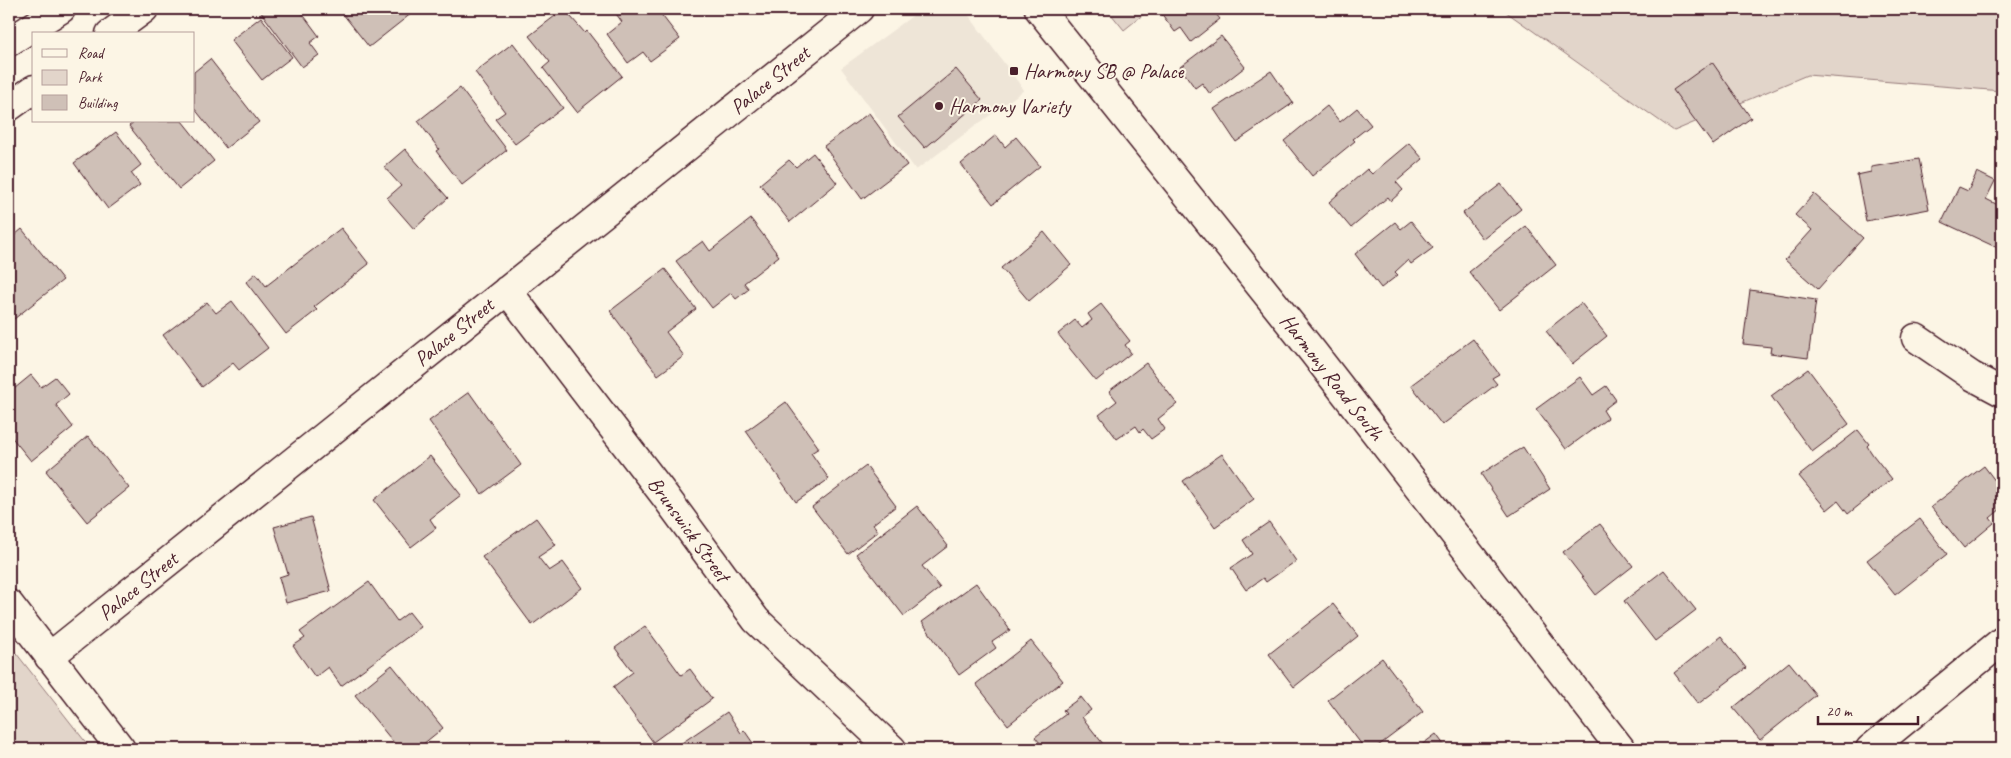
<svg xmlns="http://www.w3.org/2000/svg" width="2011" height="758" viewBox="0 0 2011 758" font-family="Caveat,sans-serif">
<rect width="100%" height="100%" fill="#fcf5e5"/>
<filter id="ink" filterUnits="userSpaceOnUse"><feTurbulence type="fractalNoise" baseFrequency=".02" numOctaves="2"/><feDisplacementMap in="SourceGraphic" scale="10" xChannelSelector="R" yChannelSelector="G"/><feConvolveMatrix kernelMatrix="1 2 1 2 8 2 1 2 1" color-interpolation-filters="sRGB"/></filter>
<g filter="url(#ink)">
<path fill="#eee5d7" d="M922,9h42l60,81 -108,80 -75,-102z"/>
<path fill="#e2d5ca" stroke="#967a7a" d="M1107,9h43l-26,21z
M1502,9h500v82l-195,-16 -133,56z
M9,644l82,105h-82z"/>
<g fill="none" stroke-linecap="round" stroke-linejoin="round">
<path stroke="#917474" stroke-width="10" d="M1996,9l6,4"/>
</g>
<path fill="#cfc0b7" stroke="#4a1f2b" d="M264,9h35l20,27 -9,7 9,12 -17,12 -42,-56z
M339,9h78l-48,38z
M564,9l21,24 2,-2 35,45 -45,36 -34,-44 7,-6 -21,-26z
M617,9h40l23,30 -30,22 -7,-9 -15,11 -21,-29 15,-12 -8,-11z
M1158,9h54l8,10 -29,23 -10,-14 -6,4z
M261,17l31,40 -30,23 -31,-40z
M1221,36l24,31 -35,27 -8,-11 -7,5 -15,-21z
M513,43l50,65 -48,36 -20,-25 10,-7 -30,-40z
M210,59l49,63 -33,26 -32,-40v-36z
M1712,62l39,56 -38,27 -40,-55z
M956,69l26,31 -57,48 -27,-31z
M1271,71l22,32 -57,39 -22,-33z
M460,88l47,62 -45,35 -26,-34 3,-2 -21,-28z
M1327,106l13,16 17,-14 14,17 -18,14 2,2 -43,35 -28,-35z
M869,113l38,52 -45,34 -38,-53z
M135,121h47l32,40 -35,28 -50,-63z
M116,132l25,33 -10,8 9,12 -32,24 -34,-46z
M996,135l9,12 11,-10 24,29 -47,38 -32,-40z
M1409,143l14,16 -27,23 7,8 -12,11 -3,-4 -37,31 -22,-26 38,-33 5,5z
M405,149l43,49 -34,31 -27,-31 14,-12 -17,-19z
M813,153l24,30 -47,39 -30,-38 29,-24 7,7z
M1919,159l10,50 -63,12 -9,-46 14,-3v-5z
M1977,172l18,9 -9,18 16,8v43l-60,-28 17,-35 9,4z
M1501,184l20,25 -38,30 -20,-26z
M1814,194l49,44 -45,51 -33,-29 27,-30 -17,-15z
M751,219l28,37 -35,27 5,6 -13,10 -5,-6 -19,15 -36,-47 27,-20 7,10z
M1411,221l22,27 -22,16 -3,-4 -13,12 3,3 -17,13 -26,-34 40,-32 6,7z
M1526,226l30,39 -57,45 -30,-38z
M341,228l28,36 -55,43 3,3 -31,24 -40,-52 10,-9 10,13z
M22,229l41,51 -54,43v-83z
M1044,232l27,33 -42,36 -28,-33z
M665,269l31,40 -30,23 18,24 -26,19 -48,-64z
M1750,290l66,10 -8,58 -38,-5 1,-6 -28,-3z
M232,301l36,47 -29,22 -6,-7 -31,24 -39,-52 44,-33 9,11z
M1581,303l26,33 -35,28 -26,-33z
M1101,304l29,37 -5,4 6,8 -35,28 -38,-47 17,-14 7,8 10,-8 -4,-6z
M1473,339l26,35 -7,4 5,6 -55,41 -31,-40z
M1146,363l31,41 -19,15 7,10 -14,10 -8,-10 -3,3 -4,-6 -19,13 -18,-24 18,-14 -8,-10z
M1808,369l41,55 -37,28 -41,-56z
M31,375l10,12 14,-10 14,17 -13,11 17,22 -42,34 -22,-27v-41z
M1580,377l13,18 13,-9 10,14 -13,10 5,8 -42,31 -30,-40z
M469,392l52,73 -39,29 -53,-73z
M786,402l33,46 -8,5 18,26 -33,23 -50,-71z
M1858,430l11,14 -2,2 6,9 19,24 -44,35 -10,-13 -11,9 -28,-34z
M88,436l41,52 -42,34 -41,-51z
M1523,447l27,42 -41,27 -28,-42z
M1222,454l32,45 -39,28 -32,-46z
M430,456l31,39 -31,24 6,9 -25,19 -37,-47z
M866,466l30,40 -23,18 5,7 -30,23 -36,-47z
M1984,466l18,24v18l-12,10 4,5 -30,25 -33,-41z
M917,506l31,40 -26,20 18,22 -36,28 -48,-62z
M311,517l20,74 -45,12 -7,-26 9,-3 -14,-47z
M536,518l20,27 -18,12 11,14 14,-9 19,26 -50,37 -50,-68z
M1920,519l27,35 -52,41 -28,-35z
M1269,522l27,39 -30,21 -3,-4 -17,12 -15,-22 21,-14 -9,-14z
M1600,524l33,42 -37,29 -33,-43z
M1664,570l32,40 -41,31 -31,-40z
M369,582l28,39 12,-9 12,15 -80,59 -13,-19 -13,10 -22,-31 12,-8 -5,-6z
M976,583l34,47 -18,12 4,6 -37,27 -37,-53z
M1333,604l25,32 -64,51 -25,-33z
M645,626l36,49 9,-6 22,30 -59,43 -40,-55 20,-15 -18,-24z
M1721,636l25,32 -48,36 -24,-31z
M1031,641l32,40 -55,44 -32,-41z
M1382,658l41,54 -49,37h-9l-37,-49z
M1789,662l27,33 -56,45 -27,-32z
M392,665l51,63 -26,21h-18l-44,-54z
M1081,697l10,13 -9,7 25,32h-62l-10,-12 31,-23 -3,-4z
M727,712l14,21 3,-3 13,19h-84z
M1436,734l11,15h-31z"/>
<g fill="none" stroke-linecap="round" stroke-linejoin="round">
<defs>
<path id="minor" d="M507,290l158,206 91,124 136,129
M1916,338l56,38 30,16
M9,604l112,145
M49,657l810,-648
M1870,749l132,-108"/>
<path id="major" d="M1039,9l274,343 308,397
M110,34l34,-25
M9,42l52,-33
M9,107l25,-18"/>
</defs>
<use href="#minor" stroke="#4a1f2b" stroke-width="31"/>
<use href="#major" stroke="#4a1f2b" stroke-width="31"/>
<use href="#minor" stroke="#fcf5e5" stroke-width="28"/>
<use href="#major" stroke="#fcf5e5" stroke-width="28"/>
</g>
</g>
<g fill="#4a1f2b" stroke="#fcf5e5" stroke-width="2">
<rect x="1009" y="66" width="10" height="10" rx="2.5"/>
<circle cx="939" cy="106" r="5"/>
</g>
<g text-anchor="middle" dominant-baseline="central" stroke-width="4" stroke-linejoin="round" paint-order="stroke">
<g font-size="21" fill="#4a1f2b" stroke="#fcf5e5" text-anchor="start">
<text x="1024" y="71">Harmony SB @ Palace</text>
<text x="949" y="106">Harmony Variety</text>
</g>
<g font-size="21" fill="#4a1f2b" stroke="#fcf5e5">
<text transform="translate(770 80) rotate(-39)">Palace Street</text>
<text transform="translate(454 332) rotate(-39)">Palace Street</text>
<text transform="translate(1332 377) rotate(52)">Harmony Road South</text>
<text transform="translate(689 529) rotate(54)">Brunswick Street</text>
<text transform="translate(138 586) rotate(-39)">Palace Street</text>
</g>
</g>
<rect width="2011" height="758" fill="none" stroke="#fcf5e5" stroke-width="30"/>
<rect x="15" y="15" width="1981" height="728" fill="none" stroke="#4a1f2b" stroke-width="2" filter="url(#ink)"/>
<rect x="32" y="32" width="162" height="90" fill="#fcf5e5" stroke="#b59f9b"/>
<rect x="42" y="49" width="25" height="8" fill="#fcf5e5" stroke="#b59f9b"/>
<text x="78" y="58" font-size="15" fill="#4a1f2b">Road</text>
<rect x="42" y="70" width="25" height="15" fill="#e2d5ca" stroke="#b59f9b"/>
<text x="78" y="82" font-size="15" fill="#4a1f2b">Park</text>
<rect x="42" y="95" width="25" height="15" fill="#cfc0b7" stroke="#b59f9b"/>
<text x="78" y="108" font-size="15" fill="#4a1f2b">Building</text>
<path d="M1818 716v8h100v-8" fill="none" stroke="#4a1f2b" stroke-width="2.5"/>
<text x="1826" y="716" font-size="15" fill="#4a1f2b" stroke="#fcf5e5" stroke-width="4" paint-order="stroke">20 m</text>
</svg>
